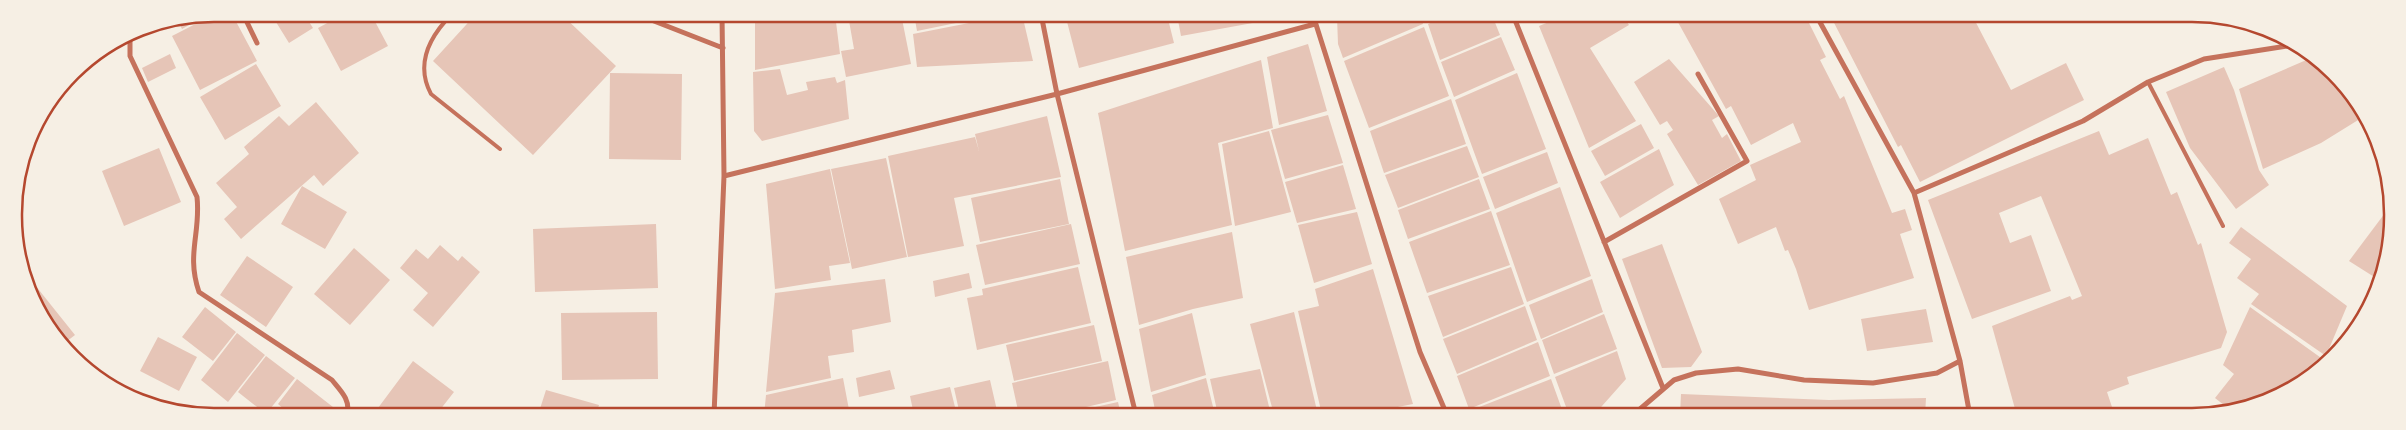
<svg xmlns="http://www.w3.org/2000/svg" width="2406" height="430" viewBox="0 0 2406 430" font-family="Lora,serif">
<rect width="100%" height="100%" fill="#f6efe4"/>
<path fill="#e6c5b7" d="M215,14h17l25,47 -57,29 -28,-54z
M271,14h33l9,14 -24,15z
M344,14h27l17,32 -47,25 -23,-43z
M476,14h85l55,52 -83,89 -100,-94z
M755,14h26l-22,6 33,-6h43l5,40 -85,16z
M901,14l10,50 -65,13 -5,-26 13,-2 -6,-34z
M914,14h80l1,1 -78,16z
M1015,14h7l11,47 -116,6 -4,-33z
M1065,14l102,1 7,28 -95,25z
M1177,15h114v1l-110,20z
M1341,15h79l3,9 -80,34 -5,-14 -1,-27z
M1424,15h20l-17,8z
M1449,15h43l8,20 -60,25 -12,-36z
M1566,15h56l7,10 -39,23 46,73 -47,27 -50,-122z
M1674,15h131l21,42 -6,3 20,39 4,-3 48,117 13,-4 7,21 -12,4 14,44 -105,32 -13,-41 -8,-19 -3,1 -9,-24 -38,17 -19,-45 37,-19 -6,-15 51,-23 -8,-19 -42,22 -20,-39 -5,3z
M1830,15h142l39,75 55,-27 18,37 -164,82 -19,-37 -3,2z
M205,16l-23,13 -4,-8z
M1424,27l25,69 -80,32 -25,-67z
M1501,37l14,33 -61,27 -13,-35z
M1308,44l19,67 -48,14 -12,-68z
M170,54l6,14 -28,14 -6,-14z
M2311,58l39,34 13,25 -42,26 -58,26 -24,-80z
M1669,59l50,57 -7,4 10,18 5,-4 14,27 -43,24 -31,-51 6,-4 -6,-9 -7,4 -26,-43z
M1261,60l12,68 -55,15 14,82 -107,26 -27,-138z
M256,64l25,42 -56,34 -25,-43z
M2224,67l10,23 25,80 10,15 -33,24 -46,-61 -24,-56z
M780,69l7,26 21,-5 -2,-8 29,-5 2,6 8,-3 4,39 -87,22 -8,-10 -1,-59z
M610,73l72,1 -1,86 -72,-1z
M1517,73l29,76 -64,25 -27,-74z
M1451,99l15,45 -82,29 -14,-42z
M316,102l43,51 -36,33 -9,-11 -73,64 -17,-20 13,-12 -21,-24 33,-29 -5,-7 35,-31 10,10z
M1328,115l15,48 -58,16 -14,-49z
M1047,116l14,61 -107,21 10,48 -56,11 -20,-101 87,-19 4,14 -4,-17z
M1641,124l13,24 -49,28 -14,-25z
M1269,131l22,81 -56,14 -13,-82z
M2099,131l10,24 39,-17 23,57 6,-3 21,53 3,-2 26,89 -6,16 -94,29 2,7 -22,8 8,24h-98l-25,-90 78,-30 2,4 10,-4 -41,-100 -42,17 11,30 21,-8 20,56 -79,28 -44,-119z
M1467,146l12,31 -81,31 -13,-33z
M159,148l22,54 -57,24 -22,-55z
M1659,149l15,36 -54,33 -20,-36z
M1547,152l11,31 -63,26 -12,-32z
M886,158l21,99 -55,12 -21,-100z
M1343,165l13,44 -59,14 -12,-41z
M830,169l20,94 -21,3 2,14 -56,9 -9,-105z
M1060,179l9,45 -89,18 -9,-44z
M1479,179l11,30 -82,30 -10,-29z
M302,186l45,26 -22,37 -44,-25z
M1560,187l31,89 -64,26 -31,-89z
M2388,209l3,32 -12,39 -30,-19z
M1491,211l19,54 -83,28 -18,-51z
M1357,212l15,52 -58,19 -16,-58z
M656,224l2,64 -123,4 -2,-63z
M1071,224l9,40 -95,21 -9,-40z
M2241,227l106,79 -21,50 -75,-52 8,-10 -22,-16 14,-19 -22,-16z
M1232,232l11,66 -50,11 -54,16 -13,-68z
M1662,244l40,108 -11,15 -29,1 -40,-109z
M440,245l18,16 4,-5 18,16 -47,55 -20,-17 15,-17 -28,-25 16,-19 12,10z
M354,248l36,32 -40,45 -36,-31z
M247,256l46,31 -27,40 -46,-32z
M1078,267l13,56 -114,27 -10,-52 16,-3 -1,-6z
M1511,267l13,37 -81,33 -15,-41z
M1373,269l40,135 -56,11h-35l-24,-104 21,-5 -4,-17z
M23,270l52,65 -13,10 -38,-66z
M969,273l3,15 -37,9 -2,-16z
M885,279l6,43 -39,8 2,22 -26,4 3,22 -65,14 9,-99z
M1592,279l11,33 -62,27 -12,-34z
M1525,306l12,34 -80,34 -14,-35z
M205,307l31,25 -23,29 -31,-24z
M2250,307l74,53 -10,11 -34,25 -51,13 -14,-11 19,-24 -11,-9z
M1926,309l7,33 -66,9 -6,-32z
M657,312l1,67 -96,1 -1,-67z
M1294,312l24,103h-44l-24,-91z
M1192,313l14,62 -55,17 -12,-63z
M1604,314l13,35 -63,25 -12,-34z
M1094,325l8,36 -88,20 -8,-36z
M237,333l28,22 -37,47 -27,-22z
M158,337l39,20 -18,34 -39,-20z
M1538,342l12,34 -81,33 -12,-33z
M1617,351l9,28 -32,36h-25l-14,-38z
M266,356l29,22 -29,36 -28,-22z
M413,361l41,31 -18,23h-50l-8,-7z
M1108,361l8,39 -64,15h-33l-7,-32z
M1260,369l11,46h-53l-8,-36z
M890,370l5,19 -36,8 -3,-19z
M843,378l7,37h-86l2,-20z
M1206,378l9,37h-59l-4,-20z
M297,379l36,28 -6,8h-36l-13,-11z
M1551,379l13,36h-93l-2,-4z
M990,380l8,35h-38l-6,-27z
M950,387l7,28h-43l-4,-19z
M546,390l53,15 -3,10h-58z
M1681,394l148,6 97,-2 -1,18 -245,-1z
M1118,402l3,13h-58v-1z"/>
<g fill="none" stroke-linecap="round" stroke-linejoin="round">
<path stroke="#c5725c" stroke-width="4" d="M452,14c-22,22 -37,50 -21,80l69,55
M2148,82l75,144"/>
<path stroke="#c5725c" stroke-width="5" d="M243,14l14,29
M636,14l87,34
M1041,14l16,80 79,321
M1313,15l107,337 27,63
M1513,15l150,373
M1816,15l98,178 46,168 10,55
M130,34v22l67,141c4,36 -11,57 2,95l133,88c9,11 19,20 15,35
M2283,38l4,8
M724,176l333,-82 258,-70
M1914,193l169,-72 65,-39 56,-23 83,-13 7,-3
M1604,242l143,-81 -49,-87
M714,415l10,-239 -2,-162
M1436,415l10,-2
M1633,415l41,-35 22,-7 42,-4 66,11 69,3 64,-10 23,-12"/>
</g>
<path d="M0 0H2406V430H0ZM214 22H2192A192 192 0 0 1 2384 214V216A192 192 0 0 1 2192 408H214A192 192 0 0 1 22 216V214A192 192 0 0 1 214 22Z" fill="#f6efe4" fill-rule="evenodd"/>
<path fill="none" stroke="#b5482f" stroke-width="2.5" d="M214 22H2192A192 192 0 0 1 2384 214V216A192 192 0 0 1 2192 408H214A192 192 0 0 1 22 216V214A192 192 0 0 1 214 22Z"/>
</svg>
